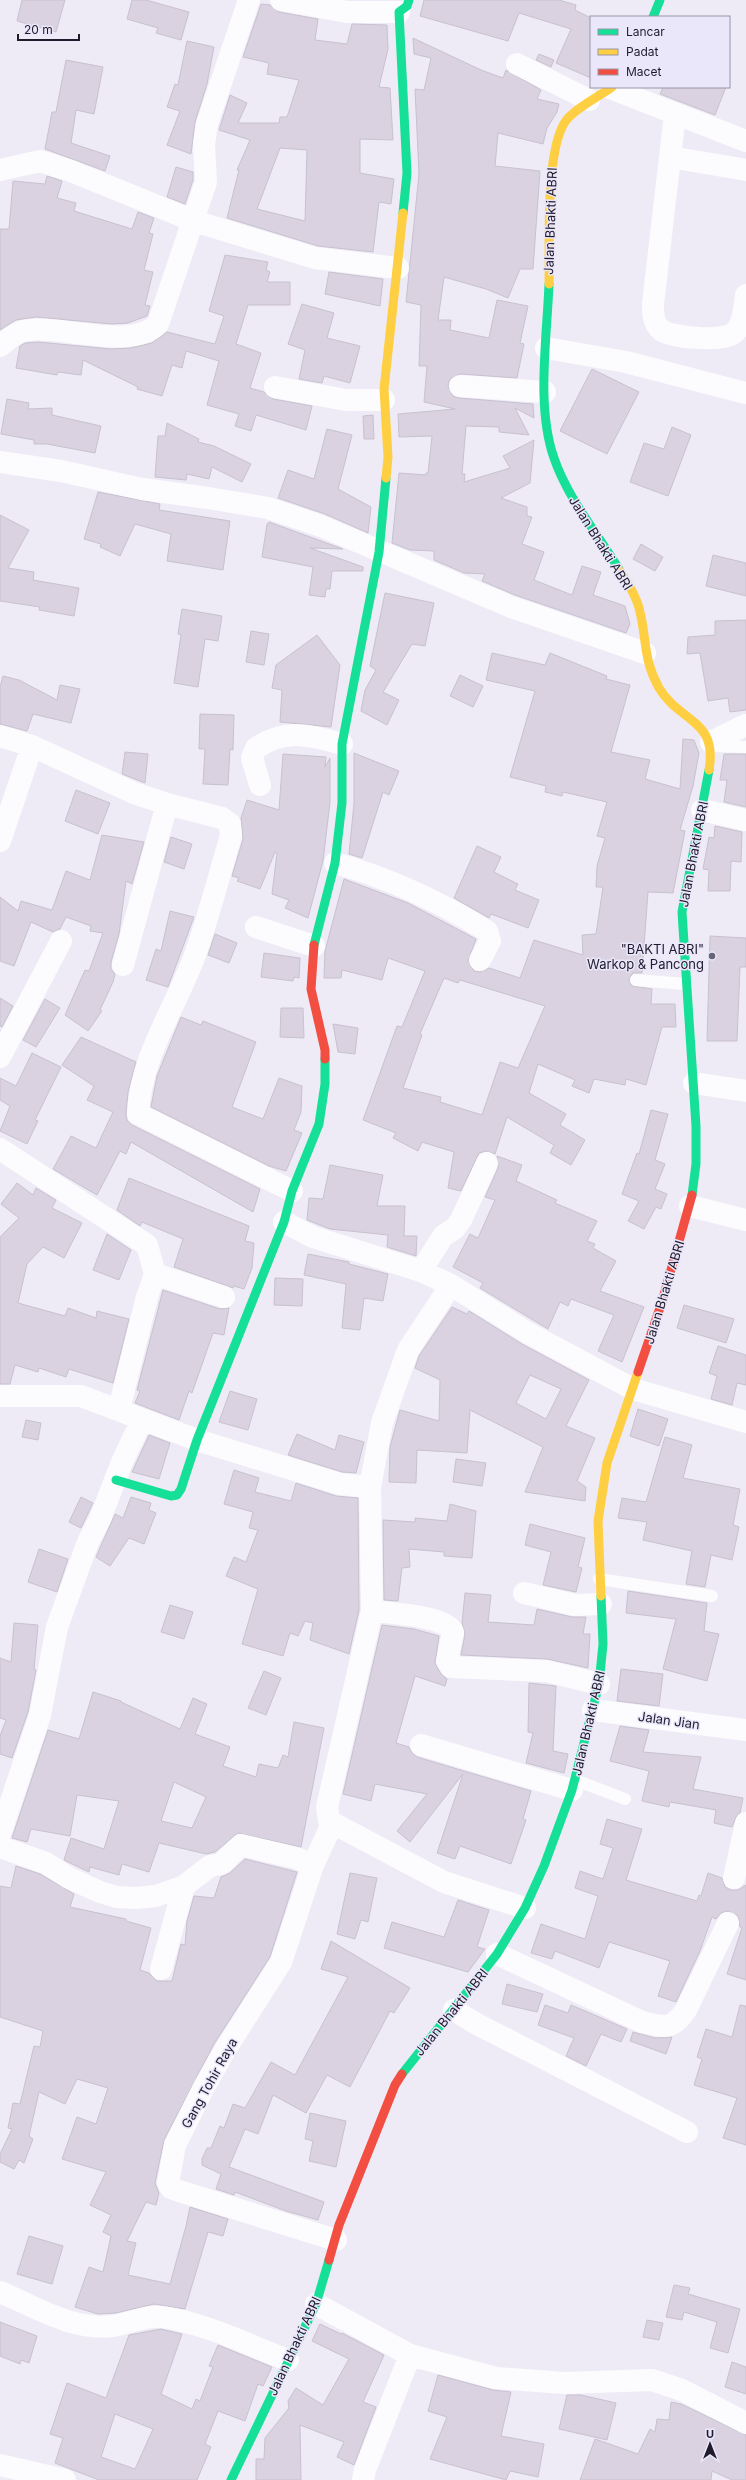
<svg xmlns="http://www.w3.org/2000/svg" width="746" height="2480" viewBox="0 0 746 2480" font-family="Inter,sans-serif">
<rect width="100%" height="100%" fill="#eeebf6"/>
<path fill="#dad1e1" stroke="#c8c1ce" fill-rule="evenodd" d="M22,0h43l-9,32 -39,-11z
M132,0h14l43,12 -8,28 -25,-7 2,-5 -31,-9z
M424,0h135l17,5 -1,5 16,8v60l-35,-15 15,-34 -52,-16 -11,28 -88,-25z
M261,4l9,1 9,7 39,7 -3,21 32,4 5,-20 35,1 1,24 -9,38 11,1 3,52 -33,-1v34l34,6 -3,25 -12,-2 -6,50 -55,-6 -91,-28 12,-48h-2l13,-30 -31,-10 11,-35 17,8 -9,20h41l1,-6h7l12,-37 -32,-6 2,-11 -26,-6zM280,148l27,2 -2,71 -48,-12z
M413,38l68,32 22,8 3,-8 35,20 -4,9 22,5 -2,8 -10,16 -4,16 -45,-11 -3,33 45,5 -7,98h-13l-12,29 -22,-9 -42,-12 -6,43h13l-1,10 39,8 8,-38 31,6 -8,37 4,1 -7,34 -57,-4 -10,5 -2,7 5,10 6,2 74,6 1,14 -19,-10 14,27 -30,-3v-5l-33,-1 -4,48h3l-1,8 46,-14 -7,-12 31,-16 -4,43 -29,15 26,9v9l5,1 -10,27 22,8 -10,28 38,15 10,-29 19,6 -8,23 32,11 5,18 -4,9 -111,-38 -33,-14 3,-7 -21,-1 -30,-13v-9l-24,-1 -18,-7 7,-70 27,2v-2h2l4,-37 -33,1 -1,-23 57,-5 -31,-7 3,-36h-8l2,-61 -15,-3 13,-128 -4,-85 9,1 7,-32 -17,-4z
M187,41l27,6 -7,37 -12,38 -4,32 -24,-9 13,-34 -13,-4 8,-23 3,1z
M539,54l15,6 -3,7 -15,-7z
M66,60l37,7 -9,47 -18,-4 -5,33 39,13 -5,15 -60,-22 7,-37h4z
M663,87h63l-11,28 -55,-21z
M176,167l17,5v8l-8,24 -18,-7z
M47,176l15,5 -5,17 19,5 -2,8 58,18 6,-17 16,6 -5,15 4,1 -9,36 9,2 -8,33 5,1 -3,10 -19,7 -16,1 -76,-7 -20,3 -16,10v-101h9l4,-48 32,3z
M225,255l43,7 -2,8 4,2 -3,10h23v23h-42l-12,39 25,9 -11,35 14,4 9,7 39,7 -6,24 -50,-15 -5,16 -16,-5 4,-12 -32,-9 12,-44 -33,-10 -4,17 -10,-3 -10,31 -25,-7 1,-2 -55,-27 -2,15 -23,-3 -1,3 -41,-7 4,-22 5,-3 13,-1 73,7 19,-1 22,-5 15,-11 48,12 9,-28 -15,-5z
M329,272l54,7 -3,27 -55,-12z
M302,304l32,9 -7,25 33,8 -10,37 -26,-7 -2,7 -23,-4 6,-29 -17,-6z
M592,369l47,23 -32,62 -47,-23z
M7,399l22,4 -1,6 24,-1v7l49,11 -6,27 -48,-9h-13v-4l-33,-6z
M373,415l1,24h-10l-1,-23z
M167,423l32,16 -1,3 16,4 37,18 -9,18 -30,-15 -3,12 -22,-5 -1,6 -31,-3 3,-41h7z
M672,427l19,8 -23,61 -38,-14 14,-39 20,6z
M327,429l25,6 -14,54 33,18 -3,26 -43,-19 -47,-16 10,-28 26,9z
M98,492l62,12 -1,6 71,11 -7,49 -56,-9 4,-27 -36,-10 -15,32 -20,-9 1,-3 -17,-5z
M0,515l29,15 -21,38 26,4 -1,8 46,8 -5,28 -35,-6 1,-3 -40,-6z
M269,522l74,27 -33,-1 53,19v4h-31l-2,18h-4l-1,8 -16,-2 4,-28 -51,-10 5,-33z
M641,544l22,13 -8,14 -22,-12z
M713,555l33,8v33l-40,-10z
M385,593l49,10 -9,43 -13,-2 -29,48 16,8 -12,25 -26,-14 4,-21 11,-20 -6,-4z
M182,609l40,7 -4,25 -13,-2 -7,48 -24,-4 7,-48 -3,-1z
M746,620v90l-16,2 -2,-14 -20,3 -8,-48 -13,1 1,-17 27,-2v-14z
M251,631l18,3 -5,31 -18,-3z
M317,635l23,30 -9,62 -51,-5 2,-32 -10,-2 4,-23z
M492,653l53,12 5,-12 57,23 -1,3 24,6 -19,67 39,8 -5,19 35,10 3,-50 11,1 5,13 -6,33 -13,44 5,1 -12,62 -25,-1 -6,81h-9l-4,6 3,7 20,3 -1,15h24l1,23h-14l-16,58 -20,-6 -1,6 -31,-6 -5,14 -17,-7 3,-6 -37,-16 -9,29 37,21 -6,11 25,15 -14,25 -21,-12 4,-8 -47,-28 -12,37 -9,-3 -7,2 -18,38 -13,-3 6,-36 -32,-10 -4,9 -25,-13 3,-5 -33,-13 34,-94 5,1 23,-56 -37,-13 -6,22 -40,-10 -1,8h-17l1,-27 19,-72 64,24 68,36 -8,22 6,10 6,1 9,-4 31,10 14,-38 49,15 -1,-20 14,-1 7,-47h-7l1,-21 8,-28 -8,-2 10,-34 -44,-10 -1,4 -17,-4 1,-6 -36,-9 25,-86 -49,-11zM444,978l14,5 2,-3 85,26 -27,62 -18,-6 -18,53 -42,-13 1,-5 -38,-9 19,-53 -2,-1z
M460,675l23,11 -10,21 -23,-11z
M3,676l16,4 38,20 3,-15 20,4 -9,34 -38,-9 -6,17 -27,-7v-37z
M200,714l34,1 -1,35 -3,-1 -2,36 -25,-1 2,-35h-6z
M125,752l23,2 -3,29 -23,-9z
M354,753l45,18 -10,24 -6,-3 -21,66 -13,-4 5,-51z
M283,754l43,3 -1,10 5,-9v44l-7,59 -15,57 -23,-10 4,-8 -17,-6 5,-41 -2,-1 -15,37 -23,-8 2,-3 -7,-2 11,-37 -2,-21 6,-18 32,10z
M724,754h22v53l-22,-5 3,-22h-7z
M76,790l34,13 -12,31 -33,-13z
M715,826l27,6 -1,30 -10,-1 -1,30h-22l1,-21 -6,-1 6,-32 5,1z
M102,835l42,7 -12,42 -6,-3 -7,53 -8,28v7l4,5 -2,8 -13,28 2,1 -14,20 -23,-16 20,-45 4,1 14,-38 -13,-2 1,-5 -25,-9 -6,12 -7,3 -22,-10 -17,44 -14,-5v-64l18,14 3,-10 31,9 14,-39 24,9z
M171,837l21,7 -8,25 -20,-7z
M477,846l24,11 -7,15 24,12 -3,6 24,10 -11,28 -37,-14 -2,4 -35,-20z
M170,911l24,6 -26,70 -22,-7 10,-31 5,2z
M215,934l22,9 -8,20 -21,-8z
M710,936l36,2v29h-6l-3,74h-30z
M264,953l36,5 -1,20 -5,-1 -1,4 -32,-4z
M0,998l13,8 -11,21 -2,-1z
M45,999l15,9 -24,39 -13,-7z
M281,1008h22l1,30 -24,-1z
M181,1017l20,8 2,-4 53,21 -24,65 31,12 16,-41 23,8 -1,26 -7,18 8,3 -16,38 -17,-5 -118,-59 6,-31z
M333,1024l25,4 -3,26 -17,-2z
M81,1037l55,25 -8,30 -2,21 1,7 5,5 128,64 -7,23 -122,-70 -5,12 -6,-3 -23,44 -44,-26 18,-33 25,12 17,-36 -26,-12 7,-14 -32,-21z
M32,1053l29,14 -26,53 3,1 -11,23 -27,-13 10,-25 -10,-6v-22l16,8z
M651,1110l17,4 -13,46 10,4 -10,25 12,5 -6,15 -5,-2 -12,22 -16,-8 11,-20 -17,-7 15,-41 2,1z
M497,1156l25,9 -6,16 41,19 -2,3 42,18 -10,20 8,3 -2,4 23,13 -16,30 44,16 -22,55 -24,-11 16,-36 -43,-16 -3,7 -8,-4 -12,27 -68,-41 3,-5 -30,-16 17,-33 8,4 17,-38 -10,-3 13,-29z
M330,1165l53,10 -6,31h28l-1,30h13l-1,20 -29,-9 1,-12 -58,-6 -23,-9 2,-22 14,1z
M129,1178l120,48 -4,15 9,2 -2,25 -8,21 -10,-3 -1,2 -59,-21 9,-28 -41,-17 -2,4 -23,-16z
M17,1183l16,12 3,-7 20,12 -4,8 30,15 -18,35 -21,-11 -16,17 -9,39 47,13 3,-8 28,10 1,-7 32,8 -16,64 -44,-14 -3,8 -27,-9 -1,4 -23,-7 -5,19h-10v-147l19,-19 -18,-14z
M107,1234l24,16 -12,30 -26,-10z
M308,1254l41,8v2l39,10 -5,27 -19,-3 -4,32 -18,-2 4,-44 -42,-9z
M275,1278l28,1 -1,27 -28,-1z
M163,1290l57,19 9,-1 -5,27 -11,-2 -21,60 -3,-2 -10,29 -44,-17 5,-12 -3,-1z
M684,1305l50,14 -8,24 -49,-15z
M452,1307l15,7 2,-3 53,33 67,36 -23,46 29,12 -18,43 9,6 -1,14 -60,-9 18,-45 -73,-37 -3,43 -50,-3 -1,33 -27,-1 1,-35 10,-37 39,11 1,-41 -25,-12 4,-12zM530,1375l31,14 -15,30 -30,-16z
M718,1346l28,9v30l-9,-2 -5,22 -21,-6 6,-23 -8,-3z
M230,1391l27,8 -9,31 -29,-8z
M638,1409l30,10 -9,27 -29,-10z
M26,1420l15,3 -3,17 -16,-3z
M297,1434l38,16 4,-15 25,7 -8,31 -14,-1 -54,-17z
M149,1435l21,8 -11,36 -27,-7z
M665,1437l27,8 -9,33 57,11 -7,36 6,2 -7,33 -21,-5 -6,32 -19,-3 6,-33 -49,-11 4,-18 -29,-4 4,-20 24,4z
M456,1459l30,4 -4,23 -29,-4z
M234,1470l25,8 -4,14 36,9 5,-18 40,13 22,2 1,112 -10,44 -39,-14 3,-17 -8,-2 -7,15 -8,-3 -7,23 -41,-12 16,-55 -32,-13 8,-19 12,5 12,-32 -9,-2 4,-16 -29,-8z
M81,1497l12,6 -12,25 -12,-6z
M131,1497l20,6 -2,7 7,3 -12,31 -15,-6 -19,28 -14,-9 19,-43 8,4z
M450,1504l26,7 -4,47 -28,-2v-4l-35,-3 1,18 -8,1 -4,33 -14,-1 -1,-80 32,2v-4l32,3z
M530,1524l55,14 -7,29 4,1 -6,24 -33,-7 8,-33 -26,-7z
M39,1549l29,10 -11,33 -29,-10z
M628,1591l79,12 -3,28 15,3 -12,47 -44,-12 13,-50 -50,-6z
M465,1593l26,2 -3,27 46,3 3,-16 35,8h14l-3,17h7l-2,34 -41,-9 -86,-4 4,-21 -3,-11z
M170,1605l23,7 -9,27 -23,-7z
M14,1623l24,2 -4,44 2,1 -8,42 -16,46 -12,-4v-18l6,-16 -6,-2v-60l11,4z
M382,1625l32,4 25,7 -4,27 6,11 6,5 -2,7 -30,-10 -19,67 13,4 3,6 5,4 114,34 -8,28 3,1 -15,44 -51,-18 -5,13 -18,-6 26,-79 -53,68 -13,-11 30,-37 -52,-10 -4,17 -28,-7z
M621,1669l42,5 -4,32 -42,-5z
M264,1671l17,7 -15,37 -18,-7z
M529,1683l27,3 -3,65 15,3 -4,19 -38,-10 7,-30 -5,-1z
M93,1692l28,9v1l59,27 13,-31 14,6 -12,30 35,13 -7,19 33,11 3,-13 19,4 5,-13 5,2 6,-35 30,6 -23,119 -63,-14 -23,19 -9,2 -47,-11 -10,29 -27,-8 -3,11 -29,-8 -1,5 -25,-12 7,-22 33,11 15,-48 -42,-6 -7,41 -39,-7 -4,13 -15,-4 36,-108 31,9zM174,1782l32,15 -14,31 -31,-7z
M620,1726l29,4 -6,22 58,5 -8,32 50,9 -3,15 -3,2 -5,12 -18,-4 2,-13 -46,-8 -1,5 -27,-6 7,-30 -39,-10z
M607,1819l35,10 -16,51 71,21 2,-6 2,1 7,-23 14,5 3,9 6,3h7l8,-5v95l-19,-6 15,-46 -2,-1 -2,-11 -11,-5 -6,2 -5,6 -4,-2 -12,34 -24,51 -18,-6 12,-35 -61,-19 -10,26 -44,-17 -3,8 -21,-6 10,-29 44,15 13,-43 -23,-8 5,-17 23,8 10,-31 -13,-4z
M245,1859l52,13 -27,85 -56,87 -50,96 -9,43 4,10 -3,12 -10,-3 -19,39 9,2 -8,32 42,9 16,-58 4,-19 38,12 -5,17 -15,-4 -23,77 -31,-5 -38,9 -18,1 -23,-7 14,-40 14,5 8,-36 -8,-4 8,-17 -21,-10 16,-33 -44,-13 15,-42 19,7 12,-36 -31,-9 -12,25 -26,-12 -10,44 4,3 -9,24 -5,-3 -5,9 -14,-7v-8l12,-25 -4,-1 5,-25 7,1 14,-58 6,1 3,-16 -43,-14v-131l11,2 5,-22 24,8 34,20 -4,13 56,12v2l25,7 -11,42 9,3 8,8h15l9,-37 4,1 2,-24 7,-25 20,2 7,-21 9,-4z
M350,1873l27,5 -9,44 -7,-2 -6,19 -18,-5z
M458,1900l31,10 -12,37 8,2 -17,23 -84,-24 8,-26 52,15z
M331,1941l79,47 -16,25 -4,-2 -40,76 -23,-12 -21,38 -33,-18 -15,39 -13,-5 -16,38 95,35 -6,18 -32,-9 -51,-19 -1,3 -18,-6 5,-15 -19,-9v-6l5,-11h4l9,-22 4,2 9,-24 12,4 26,-46 24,13 53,-98 -27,-8z
M507,1984l36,10 -6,18 -35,-8z
M545,2005l23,8 3,-8 56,24 -6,13 -20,-8 -15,32 -20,-10 8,-18 -36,-13z
M740,2005l6,1v139l-23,-7 14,-40 -43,-13 8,-26 -5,-2 9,-28 26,8z
M633,2032l22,6 17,-1 -6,17 -36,-13z
M310,2113l36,8 -10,46 -27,-6 4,-20 -8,-2z
M29,2236l34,10 -11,38 -35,-10z
M674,2285l16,3 -2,6 52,15 -12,44 -18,-5 7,-26 -33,-10 -2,8 -16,-3z
M647,2320l16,3 -4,17 -16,-3z
M0,2322l37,14 -8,27 -8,-3 -1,4 -20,-8z
M320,2324l21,10 1,-1 42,22 -21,47 13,5 -22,58 -17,-8 7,-15 -44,-17 1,55h-45v-21h8l1,-21 24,-30 -1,-7 8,-13 27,17 26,-46 -37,-18z
M161,2329l21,5 -21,60 31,15 4,-10 4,2 13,-34 -4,-1 9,-21 54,22 -9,19 -5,-2 -13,37 -27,-10 -13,33 6,3 -14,33h-98l-44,-17 8,-25 -13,-4 17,-51 39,15 23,-63zM115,2414l38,15 -18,40 -34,-12z
M732,2362l14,5v27l-21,-7z
M438,2375l55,15 18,2 -10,44 43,8 -6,33 -28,-6 -4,9 -76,-21 17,-42 -19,-6z
M567,2395h14l35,8 -9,37 -48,-11z
M671,2402l10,2 65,31v45h-14l-20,-9 -1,9h-131l15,-41 43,15 12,-25 5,3 2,-13 12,1z"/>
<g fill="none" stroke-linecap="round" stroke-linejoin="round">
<path stroke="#fcfcfe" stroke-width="12" d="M712,746l34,1
M636,980l50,4
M599,1579l113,17
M575,1780l50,19"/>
<path stroke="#fcfcfe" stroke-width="22" d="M281,0l66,12h52
M517,64l72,36
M610,88l136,53
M675,114l-22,190c0,10 0,19 8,26 11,8 62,12 73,3 10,-9 10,-25 12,-38
M670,157l76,13
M0,170l40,-9 31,10 123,50 121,37 83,10
M0,346c7,-5 14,-13 23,-15 34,-8 107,21 135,-7l48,-142 -2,-38 3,-20 42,-124
M546,348l80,14 120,31
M460,386l85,6
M275,387l71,13h38
M0,462l61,9 81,18 66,9 60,10 53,18 190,81 134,46
M0,736l32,10 102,47 33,11 55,14 8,6 1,12c-12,39 -22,80 -36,119 -19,52 -55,102 -57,159l154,77
M711,742l35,-17
M260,785l-8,-27 4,-10c31,-20 52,-13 86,-4
M702,810l44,10
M0,841l32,-95
M335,863c54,15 105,39 152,68l3,10 -10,19
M256,927l58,19
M123,965l44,-161
M0,1057l61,-116
M694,1083l52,8
M0,1149l147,96 8,29 -8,23 -28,112
M690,1206l56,14
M284,1222l29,15 108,34 30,14 77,48 105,56 113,33
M421,1271l22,-35 12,-8 6,-8 26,-57
M155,1274l69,23
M0,1396h81l116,44 143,44 30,3 2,124 -45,196 2,14 115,61 81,26
M370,1487l12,-64 26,-73 43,-65
M524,1593l51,12 26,-1
M372,1611c17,2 75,5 81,21l-6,29 4,6 95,4 53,13
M593,1710l153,20
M421,1745l151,45
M332,1824l-19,41 -32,97 -56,88 -21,37 -29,58 -7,38 3,5 8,3 157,49
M0,1834l40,-119 17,-88 31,-85 12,-23 22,-57 20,-42
M0,1847l46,16 23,15 31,14 17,5 19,1 20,-2 28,-10 26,-20 11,-2 20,-19 55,13 17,7
M734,1878l12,-55
M497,1954l145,68c23,5 29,9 44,-12l42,-87
M161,1969l23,-83
M454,2010l21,13 212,109
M0,2292c34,14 73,39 112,34 17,-2 32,-11 50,-9 43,6 86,28 126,43
M316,2304l94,51 86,23 69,5 87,-3 30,10 64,33
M0,2465l65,15
M363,2480l2,-10 45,-115"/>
<path stroke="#16e098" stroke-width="9" d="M653,17l7,-17
M403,213l4,-40 -8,-161 8,-6 2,-6
M549,284c-2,54 -13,123 5,174 14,41 44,76 66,113
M314,945l21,-82 7,-60v-59l37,-192 7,-74
M692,1195l4,-31v-38l-14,-214 27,-142
M116,1480l55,16 6,-1 4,-6 16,-49 87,-218 8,-31 27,-67 6,-40v-25
M402,2074l95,-120 28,-46 19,-42 28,-76 27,-106 4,-40 -2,-48
M231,2480l85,-176 13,-44"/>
<path stroke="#ffcf43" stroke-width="9" d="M549,284c1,-36 -5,-143 20,-167 12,-12 29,-20 43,-30
M386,478l2,-21 -4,-68 19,-176
M620,571c8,13 17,26 20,41 7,29 3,47 19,76 21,35 59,31 50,82
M601,1596l-3,-75 9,-58 31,-91"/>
<path stroke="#f24e42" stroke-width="9" d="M314,945l-3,44 14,61v9
M638,1372l24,-70 30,-107
M329,2260l10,-35 56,-140 7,-11"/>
</g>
<circle fill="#676473" stroke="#ebe7fb" stroke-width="1.5" cx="712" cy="956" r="4"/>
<g text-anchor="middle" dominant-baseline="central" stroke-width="3" stroke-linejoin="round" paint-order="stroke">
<g font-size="13" fill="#1f1b2c" stroke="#ebe7fb">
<text transform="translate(550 221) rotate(-88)">Jalan Bhakti ABRI</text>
<text transform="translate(601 543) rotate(58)">Jalan Bhakti ABRI</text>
<text transform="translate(693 854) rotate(-79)">Jalan Bhakti ABRI</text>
<text transform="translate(664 1292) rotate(-73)">Jalan Bhakti ABRI</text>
<text transform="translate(669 1720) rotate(8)">Jalan Jian</text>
<text transform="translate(588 1723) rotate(-77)">Jalan Bhakti ABRI</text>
<text transform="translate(451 2012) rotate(-51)">Jalan Bhakti ABRI</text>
<text transform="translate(209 2083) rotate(-61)">Gang Tohir Raya</text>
<text transform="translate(294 2346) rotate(-65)">Jalan Bhakti ABRI</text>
</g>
<g font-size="13" fill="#1f1b2c" stroke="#ebe7fb" text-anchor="end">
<text x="704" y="949">"BAKTI ABRI"<tspan x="704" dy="15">Warkop &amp; Pancong</tspan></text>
</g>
</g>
<rect x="590" y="16" width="140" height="72" fill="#ebe7fb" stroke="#9995a8"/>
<rect x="598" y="29" width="20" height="6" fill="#16e098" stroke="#9995a8"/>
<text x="626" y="36" font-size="12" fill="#1f1b2c">Lancar</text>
<rect x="598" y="49" width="20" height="6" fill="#ffcf43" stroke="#9995a8"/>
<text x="626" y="56" font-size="12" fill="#1f1b2c">Padat</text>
<rect x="598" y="69" width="20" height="6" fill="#f24e42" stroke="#9995a8"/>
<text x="626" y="76" font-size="12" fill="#1f1b2c">Macet</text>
<g transform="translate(710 2444)" stroke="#ebe7fb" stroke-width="3" paint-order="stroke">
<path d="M0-3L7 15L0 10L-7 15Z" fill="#1f1b2c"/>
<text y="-6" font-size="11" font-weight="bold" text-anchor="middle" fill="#1f1b2c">U</text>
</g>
<path d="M18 34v6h61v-6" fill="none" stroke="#1f1b2c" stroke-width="2"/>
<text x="24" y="34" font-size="12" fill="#1f1b2c" stroke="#ebe7fb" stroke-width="3" paint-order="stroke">20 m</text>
</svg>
